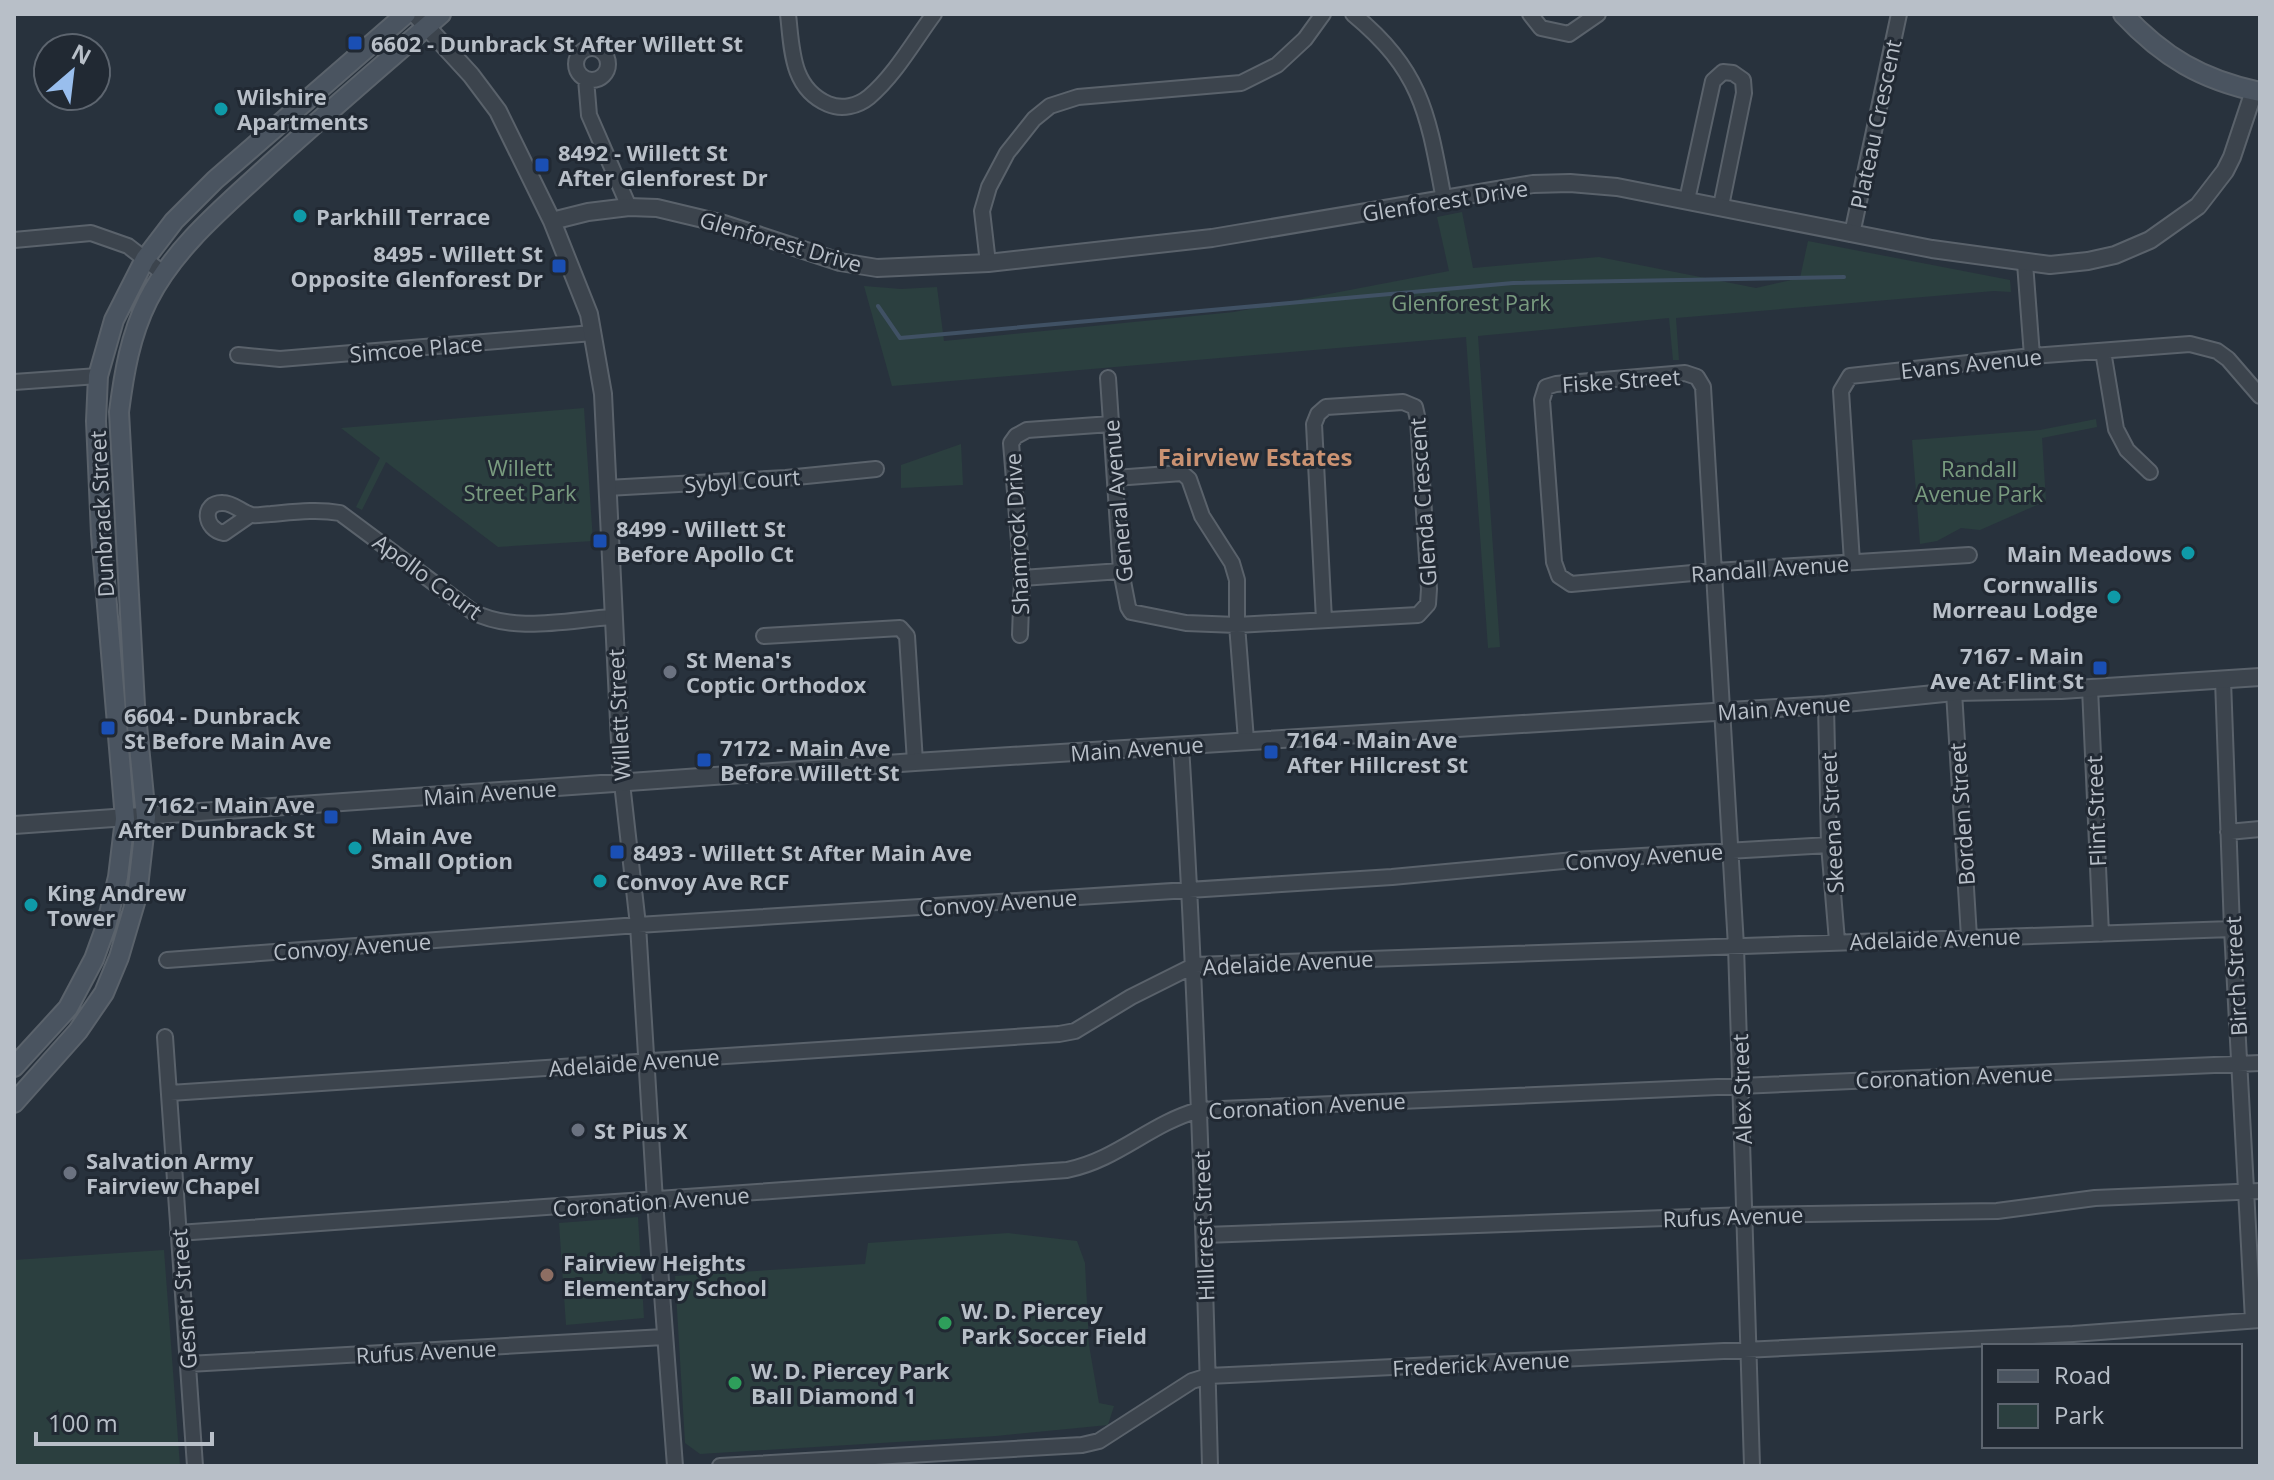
<svg xmlns="http://www.w3.org/2000/svg" width="2274" height="1480" viewBox="0 0 2274 1480" font-family="'Open Sans',sans-serif">
<rect width="100%" height="100%" fill="#28323d"/>
<path fill="#2b3f3f" d="M1462,212l11,56 126,-11 157,31 44,-10 8,-37 202,39 1,12 -17,-1 -318,27 3,42h-6l-4,-42 -191,18 22,311 -12,1 -22,-311 -574,49 -28,-100 37,3 36,-2 7,54 290,-29 215,-41 -12,-54z
M584,408l9,133 -95,6 -112,-85 -24,48 -6,-3 24,-49 -39,-30z
M2096,419l1,8 -55,11 4,63 -66,29 -19,-2 -24,13 -17,3 -8,-104 128,-10z
M961,444l2,41 -62,3v-23z
M638,1217l6,101 -78,7 -7,-102z
M1008,1233l69,8 8,22 4,82 10,58 15,3 -6,19 -112,11 -296,18 -15,-11 -10,-167 190,-12 3,-21z
M164,1250l16,216h-166v-206z"/>
<g fill="none" stroke-linecap="round" stroke-linejoin="round">
<path stroke="#405164" stroke-width="4" d="M878,306l22,32 613,-55 331,-6"/>
<defs>
<path id="minor" d="M788,14c4,35 3,74 40,90 14,6 30,2 41,-7 26,-22 45,-56 65,-83
M1353,14c70,58 75,101 91,186
M1530,14l11,14 28,6 29,-20
M576 64a16 16 0 1 1 32 0a16 16 0 1 1-32 0Z
M586,79l3,36 40,92
M1687,200l26,-119 10,-9 10,1 10,7 1,13 -23,113
M1852,234l47,-220
M14,240l77,-7 37,13 36,28
M988,263l-6,-52 7,-24 18,-34 27,-34 16,-13 28,-9 163,-14 36,-18 28,-26 18,-25
M2025,263l7,93
M2103,351l13,78 11,21 23,22
M238,355l42,4 313,-26
M1108,378l13,193 7,36 3,5 55,11 51,2 181,-10 10,-11 1,-15 -11,-169 -3,-13 -12,-5 -77,5 -8,7 -4,10 10,196
M14,382l84,-6
M1115,478l67,-5 7,6 13,37 30,47 5,17v45l9,115
M607,488l179,-10 90,-9
M250,515l-26,18c-20,-3 -23,-31 -1,-30 11,0 19,10 29,12 5,1 13,-1 19,-1 23,-2 46,-5 69,-1l133,99c41,21 94,8 139,5
M1852,562l-11,-171 9,-15 182,-20 158,-12 27,7 11,8 32,37
M1022,578l99,-7
M1020,635l2,-57 -11,-135 5,-7 11,-6 84,-6
M764,636l136,-8 7,8 8,126
M2223,680l9,249 21,391
M2090,688l11,246
M1954,692l15,245
M1826,705l3,140 8,96
M1181,746c15,240 23,480 29,720
M622,783l16,142 17,276 20,265
M2228,832l32,-3
M167,960l471,-35 754,-48 182,-17 255,-15
M165,1037l30,429
M170,1093l889,-59 16,-3 56,-34 64,-32 1037,-36
M178,1233l889,-63c52,-11 82,-46 132,-60l1061,-47
M1205,1235l541,-20 251,-4 98,-13 165,-7
M188,1364l476,-27
M720,1466l362,-21 17,-4 93,-60 16,-5 865,-42 187,-14
M1752,1466l-16,-520 -33,-559 -6,-10 -12,-4 -129,11 -10,3 -4,13 12,162 5,14 12,8 144,-13 254,-16"/>
<path id="tertiary" d="M415,14l56,61 27,36 54,110 37,93 14,80 19,389
M552,221l36,-9 41,-5 28,1 67,16 116,38 37,6 111,-5 224,-25 321,-54 37,-1 47,4 315,62 118,16 38,-4 27,-6 35,-15 48,-34 27,-35 7,-14 22,-66
M14,825l901,-63 911,-57 128,-13 107,-2 199,-13"/>
<path id="secondary" d="M2123,14c40,43 79,66 137,78
M14,1067l54,-59 26,-49 12,-33 12,-49 7,-58 -24,-285 -5,-113 2,-45 16,-56 31,-61 29,-38 41,-41 191,-166
M14,1103l64,-72 26,-38 15,-36 18,-61 9,-79 -11,-112 -16,-293c5,-39 11,-76 29,-112 27,-53 75,-92 118,-132 57,-52 117,-103 175,-154"/>
</defs>
<use href="#minor" stroke="#5a626b" stroke-width="18"/>
<use href="#tertiary" stroke="#5a626b" stroke-width="20"/>
<use href="#secondary" stroke="#5a626b" stroke-width="22"/>
<use href="#minor" stroke="#3c444d" stroke-width="14"/>
<use href="#tertiary" stroke="#3c444d" stroke-width="16"/>
<use href="#secondary" stroke="#4a5460" stroke-width="18"/>
</g>
<g fill="#1a4fb4" stroke="#212933" stroke-width="3">
<rect x="347" y="35" width="16" height="16" rx="4"/>
<rect x="534" y="157" width="16" height="16" rx="4"/>
<rect x="551" y="258" width="16" height="16" rx="4"/>
<rect x="592" y="533" width="16" height="16" rx="4"/>
<rect x="2092" y="660" width="16" height="16" rx="4"/>
<rect x="100" y="720" width="16" height="16" rx="4"/>
<rect x="1263" y="744" width="16" height="16" rx="4"/>
<rect x="696" y="752" width="16" height="16" rx="4"/>
<rect x="323" y="809" width="16" height="16" rx="4"/>
<rect x="609" y="844" width="16" height="16" rx="4"/>
</g>
<g fill="#0f9aa8" stroke="#212933" stroke-width="3">
<circle cx="221" cy="109" r="8"/>
<circle cx="300" cy="216" r="8"/>
<circle cx="2188" cy="553" r="8"/>
<circle cx="2114" cy="597" r="8"/>
<circle cx="355" cy="848" r="8"/>
<circle cx="600" cy="881" r="8"/>
<circle cx="31" cy="905" r="8"/>
</g>
<g fill="#6b7280" stroke="#212933" stroke-width="3">
<circle cx="670" cy="672" r="8"/>
<circle cx="578" cy="1130" r="8"/>
<circle cx="70" cy="1173" r="8"/>
</g>
<circle fill="#8d6e63" stroke="#212933" stroke-width="3" cx="547" cy="1275" r="8"/>
<g fill="#2e9e5b" stroke="#212933" stroke-width="3">
<circle cx="945" cy="1323" r="8"/>
<circle cx="735" cy="1383" r="8"/>
</g>
<g text-anchor="middle" dominant-baseline="central" stroke-width="6" stroke-linejoin="round" paint-order="stroke">
<g font-size="22" font-weight="bold" fill="#b8bfc8" stroke="#212933" text-anchor="start">
<text x="371" y="43">6602 - Dunbrack St After Willett St</text>
<text x="237" y="96">Wilshire<tspan x="237" dy="25">Apartments</tspan></text>
<text x="558" y="152">8492 - Willett St<tspan x="558" dy="25">After Glenforest Dr</tspan></text>
<text x="316" y="216">Parkhill Terrace</text>
<text x="543" y="253" text-anchor="end">8495 - Willett St<tspan x="543" dy="25">Opposite Glenforest Dr</tspan></text>
<text x="616" y="528">8499 - Willett St<tspan x="616" dy="25">Before Apollo Ct</tspan></text>
<text x="2172" y="553" text-anchor="end">Main Meadows</text>
<text x="2098" y="584" text-anchor="end">Cornwallis<tspan x="2098" dy="25">Morreau Lodge</tspan></text>
<text x="2084" y="655" text-anchor="end">7167 - Main<tspan x="2084" dy="25">Ave At Flint St</tspan></text>
<text x="686" y="659">St Mena's<tspan x="686" dy="25">Coptic Orthodox</tspan></text>
<text x="124" y="715">6604 - Dunbrack<tspan x="124" dy="25">St Before Main Ave</tspan></text>
<text x="1287" y="739">7164 - Main Ave<tspan x="1287" dy="25">After Hillcrest St</tspan></text>
<text x="720" y="747">7172 - Main Ave<tspan x="720" dy="25">Before Willett St</tspan></text>
<text x="315" y="804" text-anchor="end">7162 - Main Ave<tspan x="315" dy="25">After Dunbrack St</tspan></text>
<text x="371" y="835">Main Ave<tspan x="371" dy="25">Small Option</tspan></text>
<text x="633" y="852">8493 - Willett St After Main Ave</text>
<text x="616" y="881">Convoy Ave RCF</text>
<text x="47" y="892">King Andrew<tspan x="47" dy="25">Tower</tspan></text>
<text x="594" y="1130">St Pius X</text>
<text x="86" y="1160">Salvation Army<tspan x="86" dy="25">Fairview Chapel</tspan></text>
<text x="563" y="1262">Fairview Heights<tspan x="563" dy="25">Elementary School</tspan></text>
<text x="961" y="1310">W. D. Piercey<tspan x="961" dy="25">Park Soccer Field</tspan></text>
<text x="751" y="1370">W. D. Piercey Park<tspan x="751" dy="25">Ball Diamond 1</tspan></text>
</g>
<g font-size="22" fill="#b8bfc8" stroke="#212933">
<text transform="translate(1875 124) rotate(-78)">Plateau Crescent</text>
<text transform="translate(1445 200) rotate(-9)">Glenforest Drive</text>
<text transform="translate(781 241) rotate(16)">Glenforest Drive</text>
<text transform="translate(416 348) rotate(-5)">Simcoe Place</text>
<text transform="translate(1971 363) rotate(-6)">Evans Avenue</text>
<text transform="translate(1621 380) rotate(-4)">Fiske Street</text>
<text transform="translate(742 480) rotate(-4)">Sybyl Court</text>
<text transform="translate(1117 501) rotate(-95)">General Avenue</text>
<text transform="translate(1422 502) rotate(-94)">Glenda Crescent</text>
<text transform="translate(101 514) rotate(-93)">Dunbrack Street</text>
<text transform="translate(1016 534) rotate(-93)">Shamrock Drive</text>
<text transform="translate(1770 568) rotate(-4)">Randall Avenue</text>
<text transform="translate(428 576) rotate(36)">Apollo Court</text>
<text transform="translate(1784 707) rotate(-4)">Main Avenue</text>
<text transform="translate(618 715) rotate(-93)">Willett Street</text>
<text transform="translate(1137 748) rotate(-4)">Main Avenue</text>
<text transform="translate(490 792) rotate(-4)">Main Avenue</text>
<text transform="translate(2095 811) rotate(-92)">Flint Street</text>
<text transform="translate(1961 814) rotate(-94)">Borden Street</text>
<text transform="translate(1831 823) rotate(-93)">Skeena Street</text>
<text transform="translate(1644 856) rotate(-4)">Convoy Avenue</text>
<text transform="translate(998 902) rotate(-4)">Convoy Avenue</text>
<text transform="translate(1935 938) rotate(-2)">Adelaide Avenue</text>
<text transform="translate(352 946) rotate(-4)">Convoy Avenue</text>
<text transform="translate(1288 962) rotate(-3)">Adelaide Avenue</text>
<text transform="translate(2235 976) rotate(-93)">Birch Street</text>
<text transform="translate(634 1062) rotate(-4)">Adelaide Avenue</text>
<text transform="translate(1954 1076) rotate(-2)">Coronation Avenue</text>
<text transform="translate(1741 1089) rotate(-92)">Alex Street</text>
<text transform="translate(1307 1105) rotate(-3)">Coronation Avenue</text>
<text transform="translate(651 1201) rotate(-4)">Coronation Avenue</text>
<text transform="translate(1733 1216) rotate(-2)">Rufus Avenue</text>
<text transform="translate(1203 1226) rotate(-92)">Hillcrest Street</text>
<text transform="translate(183 1299) rotate(-94)">Gesner Street</text>
<text transform="translate(426 1351) rotate(-3)">Rufus Avenue</text>
<text transform="translate(1481 1363) rotate(-3)">Frederick Avenue</text>
</g>
<g font-size="22" fill="#799b7f" stroke="#212933">
<text x="1471" y="302">Glenforest Park</text>
<text x="520" y="467">Willett<tspan x="520" dy="25">Street Park</tspan></text>
<text x="1979" y="468">Randall<tspan x="1979" dy="25">Avenue Park</tspan></text>
</g>
<g font-size="24" font-weight="bold" fill="#ca9272" stroke="#212933">
<text x="1255" y="456">Fairview Estates</text>
</g>
</g>
<rect width="2274" height="1480" fill="none" stroke="#b8bfc8" stroke-width="32"/>
<rect x="1982" y="1344" width="260" height="104" fill="#212933" stroke="#5d656f" stroke-width="2"/>
<rect x="1998" y="1370" width="40" height="12" fill="#4a5460" stroke="#5d656f" stroke-width="2"/>
<text x="2054" y="1384" font-size="24" fill="#b8bfc8">Road</text>
<rect x="1998" y="1404" width="40" height="24" fill="#2b3f3f" stroke="#5d656f" stroke-width="2"/>
<text x="2054" y="1424" font-size="24" fill="#b8bfc8">Park</text>
<g transform="translate(72 72) rotate(28)"><circle r="38" fill="#212933" stroke="#5d656f" stroke-width="2"/>
<path d="M0-6L14 30L0 20L-14 30Z" fill="#99beed"/>
<text y="-12" font-size="22" font-weight="bold" text-anchor="middle" fill="#b8bfc8">N</text>
</g>
<path d="M36 1432v12h176v-12" fill="none" stroke="#b8bfc8" stroke-width="4"/>
<text x="48" y="1432" font-size="24" fill="#b8bfc8" stroke="#212933" stroke-width="6" paint-order="stroke">100 m</text>
</svg>
